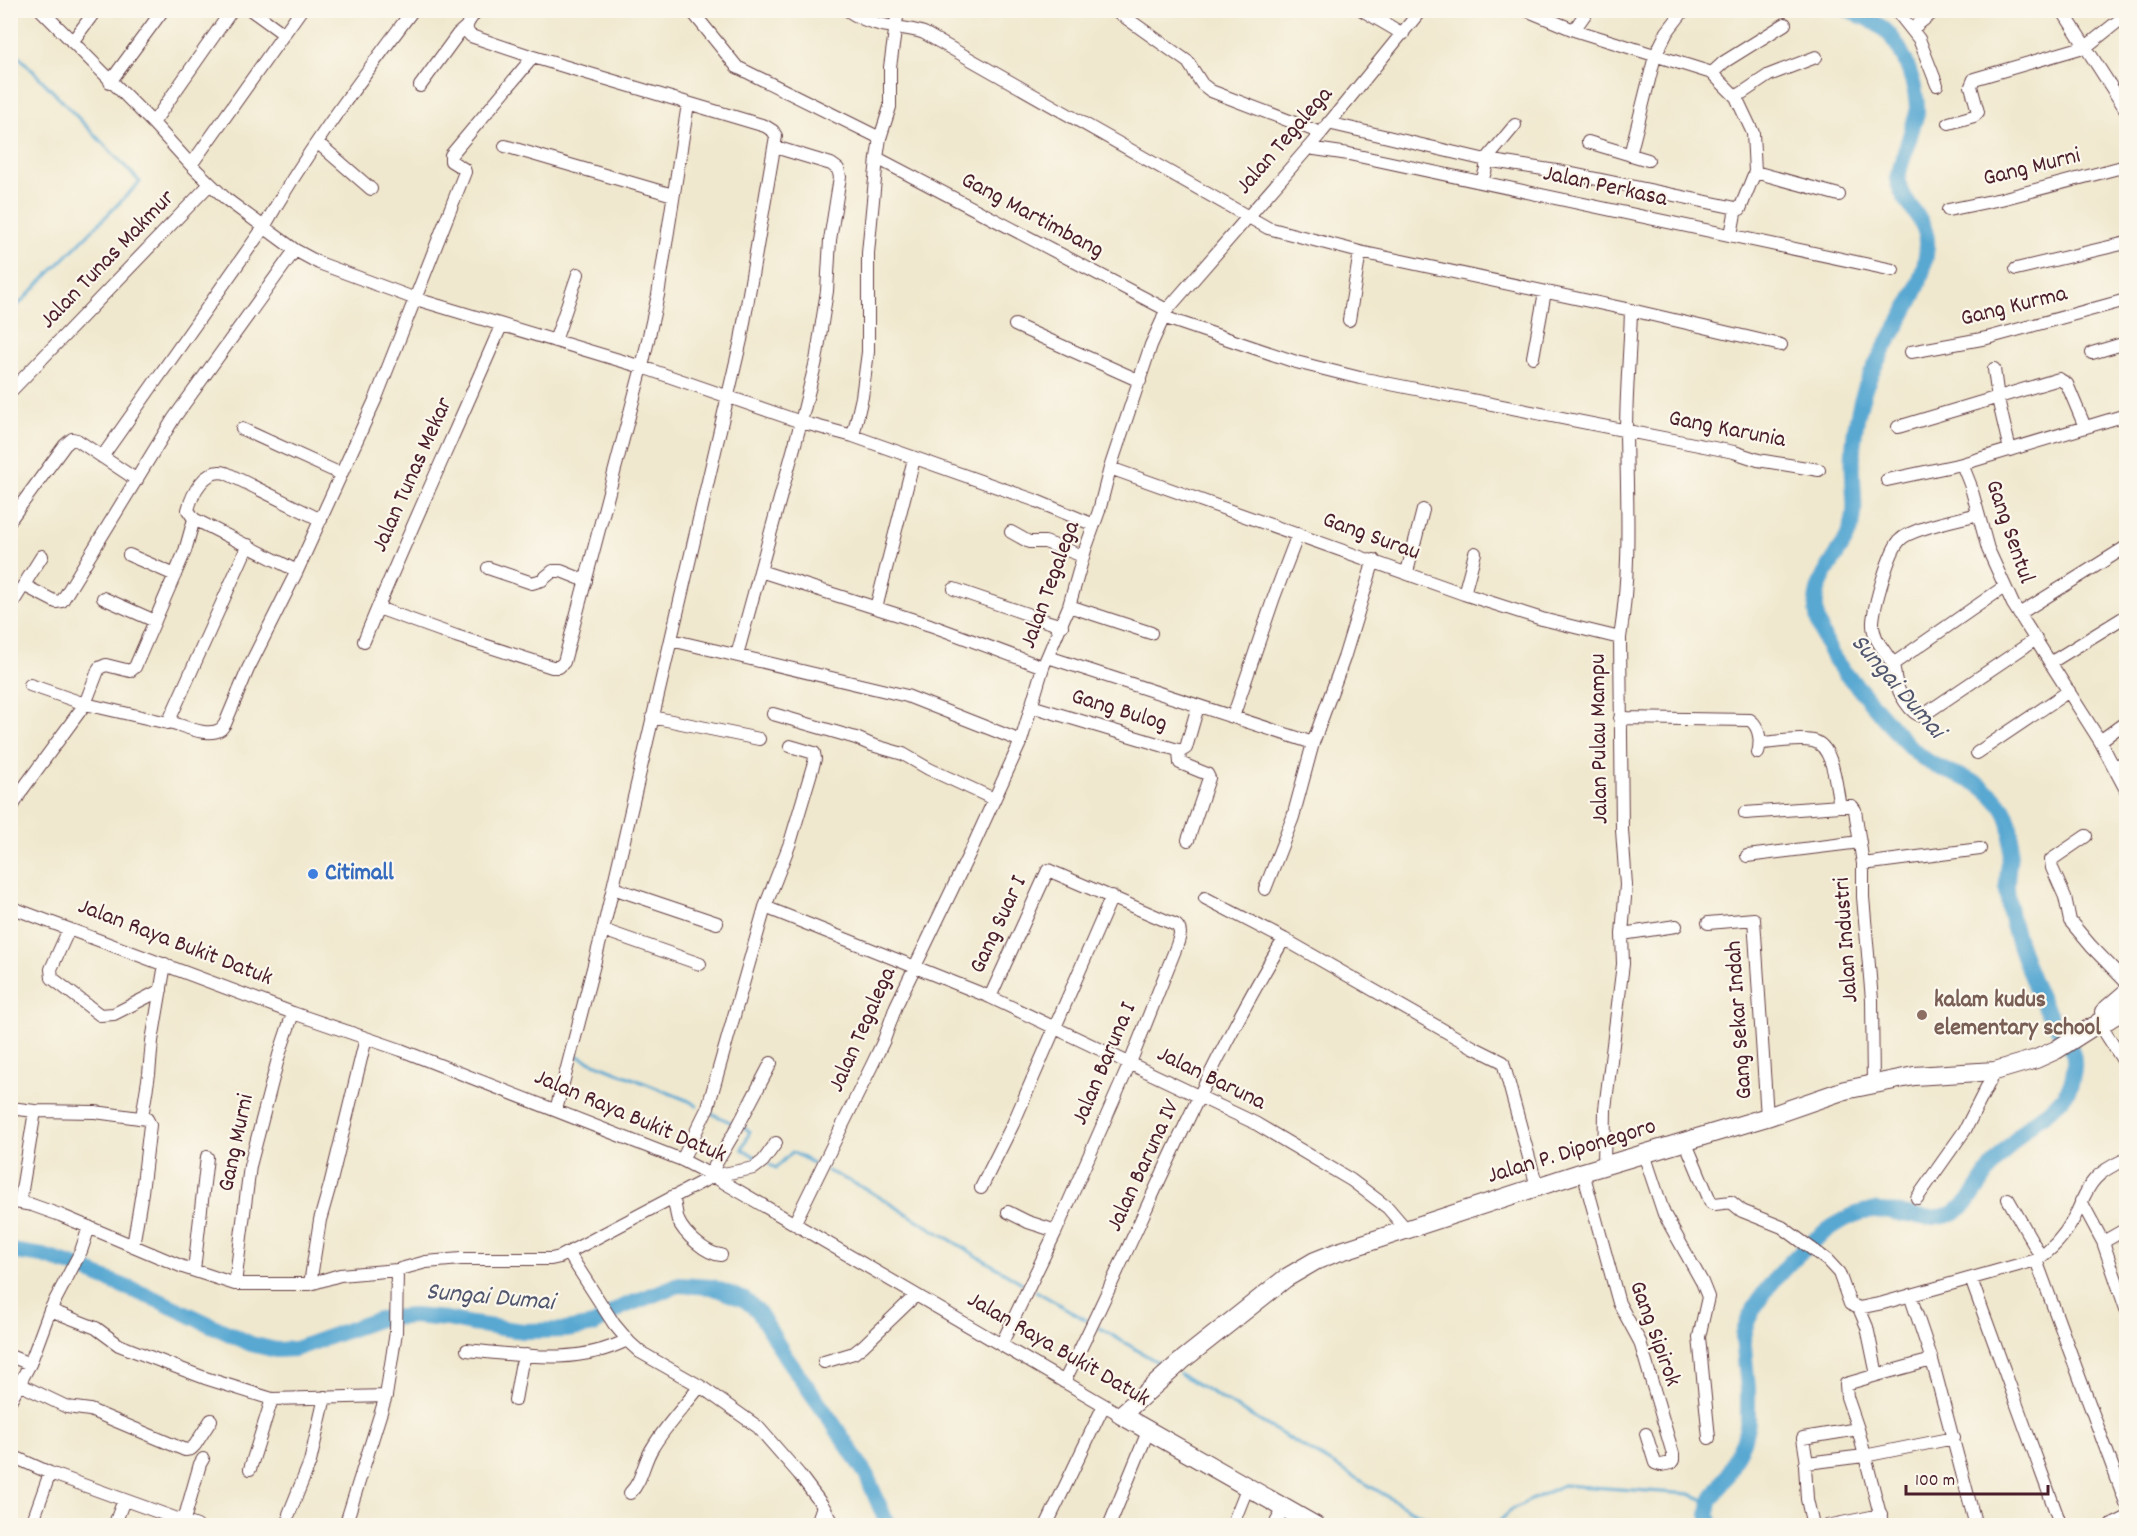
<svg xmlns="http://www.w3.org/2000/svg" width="2137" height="1536" viewBox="0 0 2137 1536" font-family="Dekko,sans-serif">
<rect width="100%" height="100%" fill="#fbf7ec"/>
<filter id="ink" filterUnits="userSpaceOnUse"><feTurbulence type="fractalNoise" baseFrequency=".0167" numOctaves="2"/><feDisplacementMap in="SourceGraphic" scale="12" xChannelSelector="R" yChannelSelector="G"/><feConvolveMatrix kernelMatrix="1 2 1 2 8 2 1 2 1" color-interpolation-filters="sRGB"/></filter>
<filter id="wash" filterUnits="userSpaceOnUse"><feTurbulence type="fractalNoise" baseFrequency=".008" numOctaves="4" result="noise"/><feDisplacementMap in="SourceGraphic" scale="24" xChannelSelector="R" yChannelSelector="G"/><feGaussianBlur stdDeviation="1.35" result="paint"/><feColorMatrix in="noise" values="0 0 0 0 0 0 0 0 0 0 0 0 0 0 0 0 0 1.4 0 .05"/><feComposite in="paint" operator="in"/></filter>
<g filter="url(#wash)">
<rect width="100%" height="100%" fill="#f0e8ce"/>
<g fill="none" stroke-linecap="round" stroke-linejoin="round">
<path stroke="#59a8d2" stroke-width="3" d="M10,47l130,135 -130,131
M577,1056l112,45 8,5
M711,1113l23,11
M740,1126l10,5 -8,18 14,8
M770,1165l6,3 16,-16 21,11
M828,1171l38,18 156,94
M1036,1291l50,29
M1100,1328l64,38
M1180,1374l232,137 35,15
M1494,1526l20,-18 49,-23 127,9 20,8"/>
<path stroke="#59a8d2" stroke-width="16" d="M10,1251l33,5 26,8 91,37 91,43 25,6 19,-1 84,-30 34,-3 34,3 25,5 51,7 43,-1 28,-5 28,-18 56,-22 34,2 33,13 13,11 27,45 47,66 34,52 22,52
M1711,1526l-3,-12 2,-12 17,-26 17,-37 4,-17v-33l-5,-52c5,-41 85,-123 127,-126 27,-2 54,13 81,3 20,-9 27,-28 39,-44 9,-13 23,-28 34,-40 14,-14 34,-22 44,-40 5,-9 8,-26 5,-36 -4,-14 -16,-26 -23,-38 -13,-22 -22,-45 -30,-69 -7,-19 -12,-37 -13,-58 -1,-29 14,-61 -8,-86 -23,-28 -43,-24 -70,-41 -22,-13 -45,-45 -62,-64 -12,-16 -29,-29 -37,-47 -8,-15 -15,-32 -14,-49 2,-29 26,-48 35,-74 6,-17 2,-35 2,-52 -2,-33 4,-72 18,-102 19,-43 54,-80 56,-129 2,-25 -26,-42 -30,-67l20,-65c1,-23 -12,-61 -28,-79 -10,-11 -27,-18 -41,-24"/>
</g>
</g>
<g filter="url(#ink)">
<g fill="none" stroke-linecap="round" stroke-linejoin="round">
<defs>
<path id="street" d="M41,10l112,113 38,42 35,34 69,51 24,13 97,36 226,68 159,55 52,14 181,64 60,25
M251,10l33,24
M477,10c-6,9 -16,17 -6,26l62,21 232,69 8,5 3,5 -35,204 -138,590 -47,180
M691,10l46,57 143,71
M847,10c9,6 18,11 28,13 16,5 33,4 49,10l344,195 92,24 271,58 150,35
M1115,10l73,52 14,22 9,7 110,42
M1362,10l41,24
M1526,10l48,20 138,43 24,24 17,36 2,39 -15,37 -4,-1 -5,27
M1896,10l23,29 18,46
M2062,10l64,100
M1912,29l24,-19
M1574,30l14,-20
M72,42l24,-32
M1712,73l12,-11 61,-38
M110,82l53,-72
M420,86l38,-52 8,-7
M1736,97l33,-22 47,-18
M153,123l79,-113
M1328,123l158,37 77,12 173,36
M1949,123l25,-7 4,-4 -7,-26 3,-7 113,-33 39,-31
M1588,142l60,18
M318,143l53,46
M505,146l168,49
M1308,148l41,6 544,116
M1630,155l25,-99 12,-24 17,-22
M877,158l290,152
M191,165l110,-155
M1755,172l84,23
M1482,182l4,-14v-8l29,-35
M1948,210l53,-11 125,-33
M2016,269l110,-26
M1163,317l133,45 64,16 374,74 24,8 61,10
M1349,320l11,-68
M1015,325l125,56
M555,341l23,-67
M1911,352l76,-14 139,-38
M2092,353l34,-10
M1533,357l12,-65
M1994,369l4,30 12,51
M10,392l200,-208
M2126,415l-164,49 8,20 18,65 25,55 87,137 26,49
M1898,427l161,-48 8,5 18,43
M242,429l99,45
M853,436l9,-39 6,-45v-99l9,-95 3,-20 10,-31v-40l8,-57
M102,457l162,-230c43,-77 96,-146 149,-217
M1110,468l354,126 78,25 78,19
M1887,480l75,-16
M1978,514c-17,5 -67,14 -78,26 -11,11 -26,66 -27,82 -1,17 12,28 19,41 3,5 2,12 4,18 2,11 14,33 26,35l114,-77
M194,519l103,52
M10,520l55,-75 7,-6 5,1 60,40
M1011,532l18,10h16l38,14
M129,555l46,20
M488,568l44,15 10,-3 11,-9h8l25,10
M760,571l170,54 113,42
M1407,572l16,-62
M25,586l31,16 6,-1 112,-183 121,-168
M954,589l73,25
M1464,594l11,-41
M103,598l52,23
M1069,606l82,27
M10,607l32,-51
M378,608l78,28 96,31h7l5,-5 78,-295 16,-72 30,-191
M876,608l38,-149
M2019,614l107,-67
M1036,618l26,8
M671,640l236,56 114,45
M364,641c43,-106 92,-210 137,-315
M737,655l64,-233 15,-61 11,-70 3,-51 10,-63 -2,-8 -7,-5 -56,-17
M1048,657l265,86
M2050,663l76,-47
M1893,664l111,-77
M30,685l55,19 83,19 2,-1c14,4 38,16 51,7l4,-5 23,-55 49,-98 79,-173 89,-226 -1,-3 -13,-8v-6l82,-98
M1031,706l150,45 5,-3 12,-42
M773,714l83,24 16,7 31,9 26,15 65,30
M652,717l107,22
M1233,717l41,-120 24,-63
M1620,718l130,2c10,7 11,22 8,33
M168,723l80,-178
M2100,741l26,-19
M1761,743c16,-1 36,-5 52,-2 21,4 23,47 27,65
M1179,751l1,12 27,11 2,4 -21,62
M1977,753l92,-62
M2115,768l11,-8
M10,811l12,-21 63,-86 14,-36 7,-3 24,6 5,-4 50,-116 9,-32 -6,-9c4,-16 17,-43 38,-37l95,47
M1745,813l95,-7h12l3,4 8,54v33l9,103 1,85
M2086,836l-35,24 1,8 13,29 5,24 21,25 35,36
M1747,856l113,-14
M1863,864l117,-15
M613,888l104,35
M1265,889l28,-72 20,-74 31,-85 30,-98
M1205,898l79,41 189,108 30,15 34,125
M10,907l283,106 108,37 281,110 31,16 408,239
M765,907l225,90 265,126 96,57 37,28 18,21
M1708,923l46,-4 13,198
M69,929l-18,40 1,9 48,37 14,-1 47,-24
M603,930l97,34
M1622,934l54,-8
M990,997l58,-127 128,55c7,6 3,13 1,20l-47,118 -74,168 -55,114
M2097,1020l29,45
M10,1108l25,3 60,1 52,7 3,6 -8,67 -9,54
M142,1117l7,-43 3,-33 13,-77
M1685,1141l26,62 4,1 16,-2 11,9 40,16 45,33 12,13 11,31 9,4 24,-5 153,-43c16,-10 28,-24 37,-40 8,-14 11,-29 22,-41 8,-9 20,-15 31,-20
M1644,1154l20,60 38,68 6,15 -9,40 10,101
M682,1160l26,-53 57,-200 25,-64 25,-84 -1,-6 -24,-7
M1604,1166l1,-57 18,-145 -1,-30 4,-49 -4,-55 -2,-192c11,-68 7,-136 6,-205 0,-41 4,-82 5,-123
M1583,1172l36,131 21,39 33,112v6l-2,3 -10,2 -6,-2 -9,-29
M710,1174l27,-46 34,-65
M981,1188l32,-64 99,-228
M673,1196c2,8 3,17 5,24 6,14 28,34 43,35
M1917,1198l48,-68 30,-59
M2008,1199l33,58
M10,1201l22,4 28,10 123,52 52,17h75l30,-9 57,-5 29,-8 35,-3h90l9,-2 153,-81 41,-8 9,-7 13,-18
M2081,1201l22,41 23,67
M20,1202l15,-91
M1008,1212l20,10 28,9
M794,1224l79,-161 11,-23 12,-34 77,-160 48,-105 22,-74 26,-61 16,-56 14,-39 11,-43 41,-123 16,-35 154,-177 100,-123
M2103,1242l23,-13
M569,1254l45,70 16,19 10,9 60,34 58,41 41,47 24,32 12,20
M2036,1260l90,243
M194,1270l13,-113
M1971,1279l90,247
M235,1284l15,-118 29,-111 14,-42
M310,1284l10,-64 10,-35 36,-147
M1910,1295l22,65 44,166
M1859,1308l8,19 10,48 -31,9 1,13 11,32 25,97
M50,1310l46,18 23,17 15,6 71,27 67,21 114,-3
M467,1350c53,5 110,16 160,-10
M10,1356l20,8
M824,1362l30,-9 9,-7 53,-51
M1877,1375l55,-15
M1064,1382c74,-147 134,-302 220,-443
M19,1384l48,23 23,3 95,40 6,-1 4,-4 16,-25
M515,1400l6,-33 5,-12
M10,1401l20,-37 20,-54 31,-59 8,-24
M10,1455l40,18 147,53
M1807,1463l-4,-25 55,-9
M250,1469l22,-70
M630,1493c13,-13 13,-31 23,-46 13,-22 32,-41 47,-61
M289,1514l21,-52 15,-65
M184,1520l16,-56 3,-5
M31,1526l19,-53
M114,1526l10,-26
M345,1526l41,-130 10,-64 1,-62
M816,1526l7,-20
M1046,1526l58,-121
M1109,1526l40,-97
M1232,1526l16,-40
M1274,1526l11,-19
M1813,1526l-6,-27 -2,-34 2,-2 57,-7 90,-18
M1827,1526l54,-11
M2110,1526l16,-8"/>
<path id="primary" d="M2104,1012l22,-19
M1316,1526l-195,-111 64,-57 101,-80 29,-17 20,-8 248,-81 184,-55 78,-27 69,-14 81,-5 41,-12 20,-9 36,-23 8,-2 26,-17"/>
</defs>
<use href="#street" stroke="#633d43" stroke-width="14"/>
<use href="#primary" stroke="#633d43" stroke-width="20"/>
<use href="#street" stroke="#fff" stroke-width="12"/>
<use href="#primary" stroke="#fff" stroke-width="18"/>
</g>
</g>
<circle fill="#3f7fe0" stroke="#fbf7ec" stroke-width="2" cx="313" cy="874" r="6"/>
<circle fill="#8d6e63" stroke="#fbf7ec" stroke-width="2" cx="1922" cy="1015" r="6"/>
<g text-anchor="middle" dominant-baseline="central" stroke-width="4.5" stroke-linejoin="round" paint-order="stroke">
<g font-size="24" fill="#4a1f2b" stroke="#fbf7ec">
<text transform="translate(1285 141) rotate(-49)">Jalan Tegalega</text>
<text transform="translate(2032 168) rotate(-14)">Gang Murni</text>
<text transform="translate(1605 187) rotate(12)">Jalan Perkasa</text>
<text transform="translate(1032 216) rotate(28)">Gang Martimbang</text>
<text transform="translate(108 260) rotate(-46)">Jalan Tunas Makmur</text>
<text transform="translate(2014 307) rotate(-14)">Gang Kurma</text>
<text transform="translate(1727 430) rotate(11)">Gang Karunia</text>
<text transform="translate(413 475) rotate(-66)">Jalan Tunas Mekar</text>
<text transform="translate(2009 532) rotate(71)">Gang Sentul</text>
<text transform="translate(1371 537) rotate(20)">Gang Surau</text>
<text transform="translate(1051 585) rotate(-70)">Jalan Tegalega</text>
<text transform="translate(1119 711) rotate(17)">Gang Bulog</text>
<text transform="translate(1600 739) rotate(-91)">Jalan Pulau Mampu</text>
<text transform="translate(999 925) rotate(-65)">Gang Suar I</text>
<text transform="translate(1847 940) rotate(-94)">Jalan Industri</text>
<text transform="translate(175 943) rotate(21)">Jalan Raya Bukit Datuk</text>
<text transform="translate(1740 1020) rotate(-94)">Gang Sekar Indah</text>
<text transform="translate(863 1030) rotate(-66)">Jalan Tegalega</text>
<text transform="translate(1105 1064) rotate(-67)">Jalan Baruna I</text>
<text transform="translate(1211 1079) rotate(26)">Jalan Baruna</text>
<text transform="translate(630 1117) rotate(23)">Jalan Raya Bukit Datuk</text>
<text transform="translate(237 1143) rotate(-78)">Gang Murni</text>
<text transform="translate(1572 1152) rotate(-17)">Jalan P. Diponegoro</text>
<text transform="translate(1144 1166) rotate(-65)">Jalan Baruna IV</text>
<text transform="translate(1654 1334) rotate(70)">Gang Sipirok</text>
<text transform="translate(1058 1350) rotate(30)">Jalan Raya Bukit Datuk</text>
</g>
<g font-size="24" font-weight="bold" fill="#366cbe" stroke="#fbf7ec" text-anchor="start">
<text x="325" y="874">Citimall</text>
</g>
<g font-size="24" font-weight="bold" fill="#785e54" stroke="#fbf7ec" text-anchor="start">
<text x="1934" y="1001">kalam kudus<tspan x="1934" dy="28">elementary school</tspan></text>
</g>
<g font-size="26" font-style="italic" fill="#50566e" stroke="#fbf7ec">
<text transform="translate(1897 687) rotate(49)">Sungai Dumai</text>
<text transform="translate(490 1298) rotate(5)">Sungai Dumai</text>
</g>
</g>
<rect width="2137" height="1536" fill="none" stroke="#fbf7ec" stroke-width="36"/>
<path d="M1906 1485v9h142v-9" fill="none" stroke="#4a1f2b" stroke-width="3"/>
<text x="1915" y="1485" font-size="18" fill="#4a1f2b" stroke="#fbf7ec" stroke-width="4.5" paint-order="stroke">100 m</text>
</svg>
